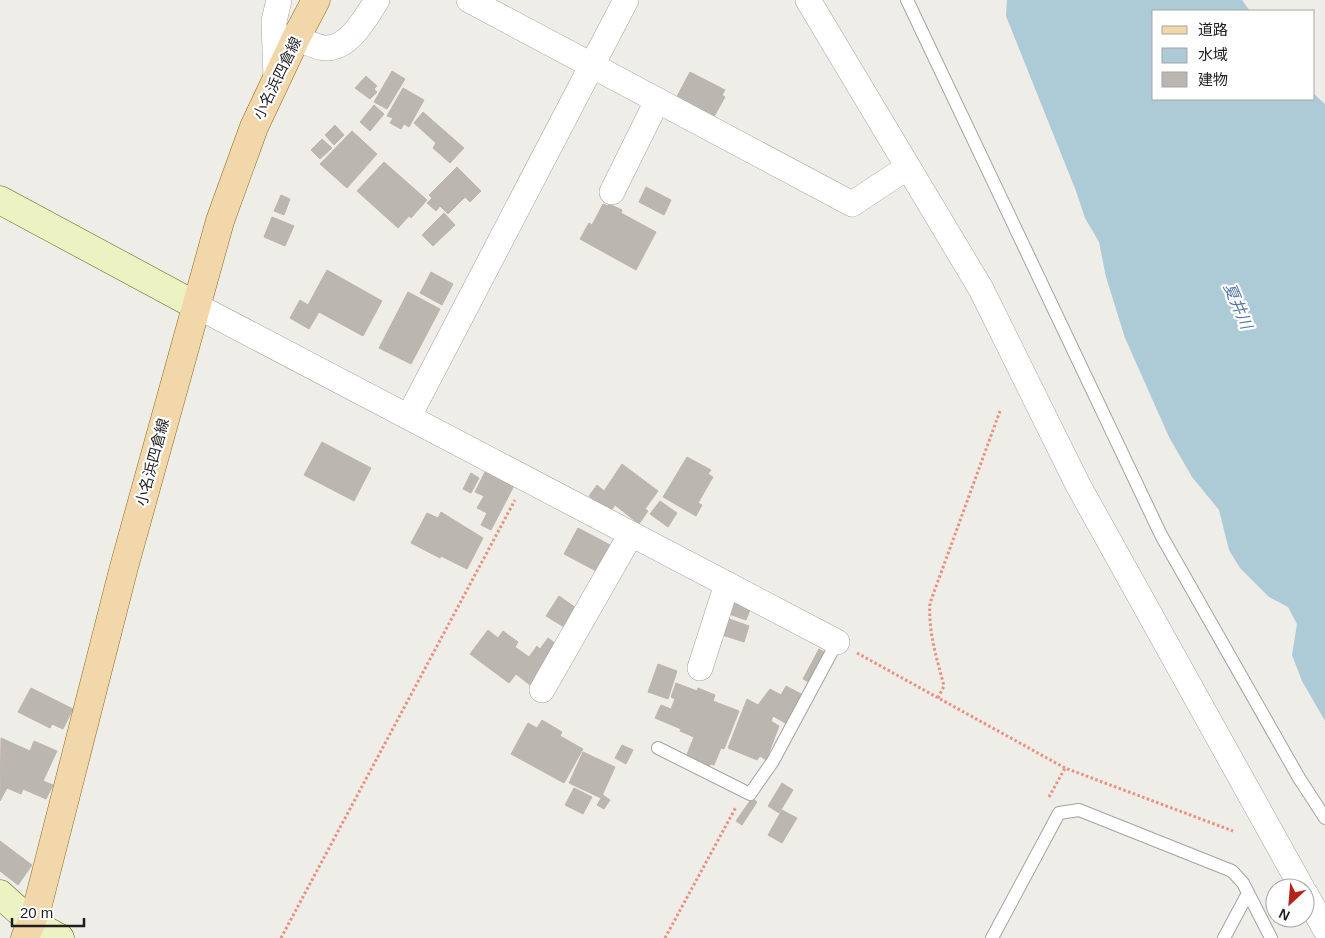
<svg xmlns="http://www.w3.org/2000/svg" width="1325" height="938" viewBox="0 0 1325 938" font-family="Helvetica,'Noto Sans JP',sans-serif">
<rect width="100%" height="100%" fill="#efede7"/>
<path fill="#adcbd7" d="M1007,0h235l8,11h-96v88h160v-5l11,10v617l-23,-40 -10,-26 5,-31 -9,-17 -19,-10 -29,-29 -11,-18 -10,-40 -27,-33 -23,-40 -44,-99 -19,-61 -7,-35 -14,-24 -9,-27 -70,-175z"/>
<path fill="#bcb6b0" stroke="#bfb5ab" d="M392,71l13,8 -18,30 -13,-7z
M690,72l35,18 -3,5 3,2 -14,25 -37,-20z
M366,76l11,10 -3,3 3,3 -7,7 -15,-11z
M403,88l21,12 -15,27 -5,-3 -3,5 -11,-6 3,-5 -6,-2z
M374,105l10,9 -14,17 -10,-9z
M423,112l41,36 -14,15 -17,-15 3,-5 -22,-20z
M335,125l9,10 -10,10 -9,-10z
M352,131l25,23 -30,34 -27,-24z
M322,139l10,9 -12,11 -9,-9z
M384,162l43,38 -16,18 -2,-2 -11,12 -41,-37z
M457,167l24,24 -11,11 -5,-5 -17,17 -8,-8 -4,5 -9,-8 5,-5 -3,-3z
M646,187l25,13 -7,15 -25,-13z
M281,195l9,4 -6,16 -10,-4z
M603,204l5,2 1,-2 13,6 -1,3 35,19 -20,38 -56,-31 9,-16 3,2z
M444,213l11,12 -22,21 -11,-11z
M272,217l22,9 -9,20 -21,-9z
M327,270l55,31 -19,35 -44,-24 -10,17 -19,-11 10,-18 8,5z
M431,272l22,12 -11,21 -22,-12z
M408,292l32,17 -29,55 -32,-16z
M322,442l49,26 -17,33 -50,-26z
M687,457l24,13 -3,4 5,3 -15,26 4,2 -6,11 -33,-19z
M622,464l36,27 -13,18 3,2 -9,13 -24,-19 -5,7 -21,-16 8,-11 7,6z
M486,470l30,12 -25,48 -10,-5 6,-12 -10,-5 7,-12 -9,-4z
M471,473l8,5 -8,15 -8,-4z
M660,501l17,12 -9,14 -18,-13z
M441,512l42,26 -16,31 -26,-13 -1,2 -29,-15 16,-30 11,5z
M578,528l34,18 -14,26 -34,-18z
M559,596l17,12 -12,19 -18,-11z
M731,600l20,7 -5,13 -20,-7z
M724,617l25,9 -5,16 -25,-8z
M488,630l10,8 5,-7 15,11 -3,5 14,10 8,-11 3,3 8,-11 11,8 -29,39 -14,-11 -7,9 -39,-29z
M819,649l7,4 -16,30 -7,-4z
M658,664l19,7 -9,28 -20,-7z
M676,683l21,8 1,-3 17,7 -2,6 26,10 -15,38 -3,-1 -7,17 -4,-1 -1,3 -23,-10 8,-20 -14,-6 1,-2 -26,-11 6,-13 10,4 4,-10 -4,-2z
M786,686l17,9 -16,29 -14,-8 -2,5 8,5 -13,34 -6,-4 -3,4 -29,-12 19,-49 11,6 12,-16 11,6z
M31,688l42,21 -10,20 -11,-5 -2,4 -32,-16z
M542,720l20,12 -2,4 23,13 -19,34 -53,-29 17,-31 9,5z
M1,738l29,13 4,-10 23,10 -14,30 10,4 -7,14 -23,-10 -2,5 -14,-6 -7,13z
M622,745l11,5 -7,14 -11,-6z
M583,752l32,15 -14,31 -32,-15z
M782,783l11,7 -14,23 -11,-7z
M574,788l18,9 -9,17 -18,-9z
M603,795l7,5 -6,9 -7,-4z
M752,798l5,4 -15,23 -6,-4z
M782,810l15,8 -15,25 -14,-8z
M0,841l32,24 -14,20 -18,-14z"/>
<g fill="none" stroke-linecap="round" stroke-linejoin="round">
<defs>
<path id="lane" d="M907,0l254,535 138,243 26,40
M658,748l92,46 23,-33 64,-119
M992,938l67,-125 20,-3 153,61 11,12 28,55
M1224,938l23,-43"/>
<path id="street" d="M469,0l383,204 56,-37
M808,0l173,289 97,196 224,403
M296,38c8,3 21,10 30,10 24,0 40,-31 51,-48
M276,80l-2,-59 5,-21
M612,192l45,-91
M195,305l642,337
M409,416l217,-416
M700,668l27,-84
M542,690l89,-156
M1305,893l20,36"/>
<path id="secondary" d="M0,200l195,105
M0,894l32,29 28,15"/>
<path id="primary" d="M25,938l12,-30 87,-341 96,-346 34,-94 42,-89 20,-38"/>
</defs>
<use href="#lane" stroke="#a3a3a3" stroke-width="14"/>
<use href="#street" stroke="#a3a3a3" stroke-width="26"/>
<use href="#secondary" stroke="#5b6b12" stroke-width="29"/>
<use href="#primary" stroke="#896a12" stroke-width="29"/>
<path stroke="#e9907e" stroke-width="3" stroke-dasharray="2.5 2.5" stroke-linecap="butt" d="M857,653l208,115 168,63
M938,698l6,-12c-7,-27 -16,-54 -14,-83l70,-192
M1049,797l16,-29
M281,938l234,-438
M665,938l71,-131"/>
<use href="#lane" stroke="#fff" stroke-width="12"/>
<use href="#street" stroke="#fff" stroke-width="25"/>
<use href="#secondary" stroke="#ecf2c2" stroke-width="28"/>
<use href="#primary" stroke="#f1d7aa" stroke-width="28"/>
</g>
<g text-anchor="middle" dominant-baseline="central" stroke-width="4.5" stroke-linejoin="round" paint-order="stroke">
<g font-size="15" fill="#1f1f1f" stroke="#fff">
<text transform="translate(277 78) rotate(-64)">小名浜四倉線</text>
<text transform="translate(152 462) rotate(-75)">小名浜四倉線</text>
</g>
<g font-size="16" font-style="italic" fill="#5778a4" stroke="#fff">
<text transform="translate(1238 306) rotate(67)">夏井川</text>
</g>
</g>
<rect x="1152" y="10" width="162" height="90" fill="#ffffff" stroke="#a5a5a5"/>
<rect x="1162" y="26" width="25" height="8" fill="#f1d7aa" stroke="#a5a5a5"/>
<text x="1198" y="35" font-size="15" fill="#1f1f1f">道路</text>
<rect x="1162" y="48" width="25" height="15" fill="#adcbd7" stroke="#a5a5a5"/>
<text x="1198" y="60" font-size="15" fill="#1f1f1f">水域</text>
<rect x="1162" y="72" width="25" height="15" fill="#bcb6b0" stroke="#a5a5a5"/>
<text x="1198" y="85" font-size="15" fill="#1f1f1f">建物</text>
<g transform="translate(1290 903) rotate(206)"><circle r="24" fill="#ffffff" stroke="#a5a5a5"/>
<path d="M0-4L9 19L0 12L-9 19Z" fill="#b72318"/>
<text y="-8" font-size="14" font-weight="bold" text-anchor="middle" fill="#1f1f1f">N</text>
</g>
<path d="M12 918v8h72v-8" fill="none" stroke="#1f1f1f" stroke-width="2.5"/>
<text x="20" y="918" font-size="15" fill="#1f1f1f" stroke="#ffffff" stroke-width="4" paint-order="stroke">20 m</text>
</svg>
